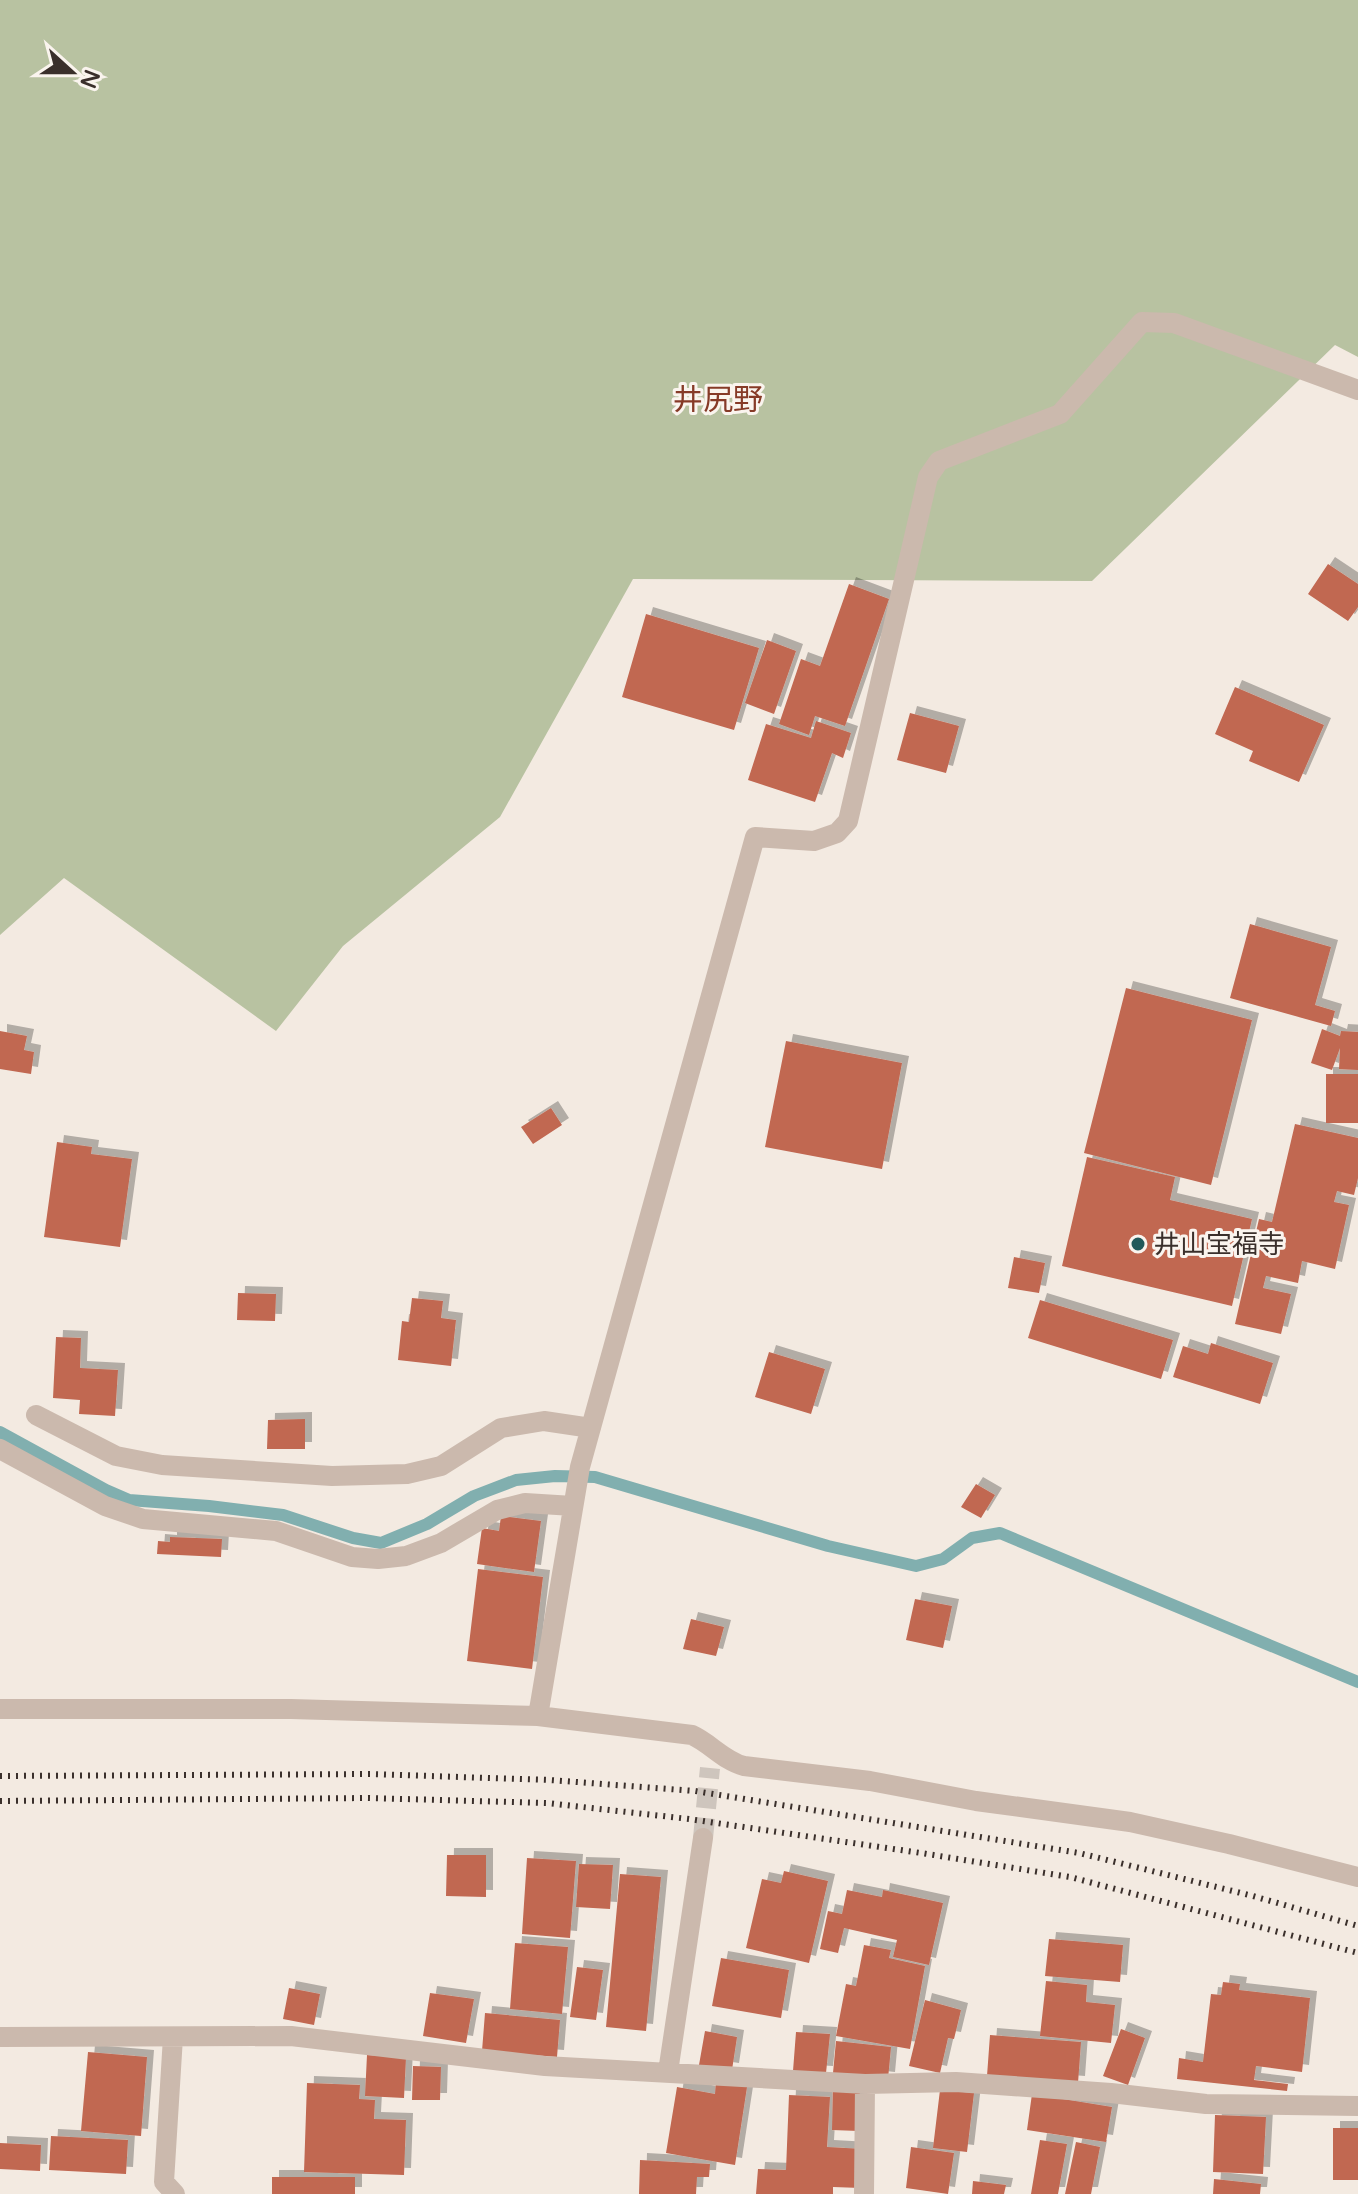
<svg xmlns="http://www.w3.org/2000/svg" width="1358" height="2194" viewBox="0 0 1358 2194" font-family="'Varela Round','Noto Sans JP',sans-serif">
<defs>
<filter id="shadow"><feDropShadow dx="7" dy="-7" stdDeviation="0" flood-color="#0004"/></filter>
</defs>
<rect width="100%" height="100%" fill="#f3eae1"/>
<path fill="#b8c2a1" d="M0,0h1358v357l-23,-12 -243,236 -459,-2 -133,238 -157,129 -67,85 -212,-153 -64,57z"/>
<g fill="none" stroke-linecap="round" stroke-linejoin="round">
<path stroke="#81afaf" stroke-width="12" d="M0,1432l106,58 23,10 80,6 74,9 70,23 28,5 46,-19 47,-28 42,-16 39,-4 40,1 233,69 88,20 27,-7 29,-21 28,-5 358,149"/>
</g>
<path fill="#c16751" filter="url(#shadow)" d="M1328,564l30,20v23l-10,14 -40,-27z
M849,584l40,15 -44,127 -30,-10 -6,19 -30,-11 22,-65 19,7z
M646,614l113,34 -25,82 -112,-33z
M767,640l29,11 -22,63 -29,-11z
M1235,687l89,38 -25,57 -50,-21 4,-10 -38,-17z
M910,713l49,13 -13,47 -49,-13z
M816,721l35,12 -8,25 -11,-5 -17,49 -67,-22 18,-56 45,14z
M1250,924l81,23 -16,58 20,6 -4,15 -101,-28z
M1126,988l126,32 -41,165 -127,-32z
M1322,1029l18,7 1,-5 17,1v38l-19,-1 1,-21 -8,22 -21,-7z
M0,1031l27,5 -3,14 10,2 -3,22 -31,-5z
M786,1041l116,22 -20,106 -117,-22z
M1326,1074h32v49h-32z
M551,1108l11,17 -29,19 -12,-17z
M1295,1124l63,14v40l-4,17 -17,-4 -3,11 15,3 -14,64 -33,-8 -4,22 -32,-7 -3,12 28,6 -10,40 -46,-10 24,-105 13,3z
M57,1142l35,5 -1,7 41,5 -12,88 -76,-10z
M1087,1157l88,20 -5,23 82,19 -20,87 -170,-40z
M1014,1257l31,6 -6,30 -31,-5z
M238,1293l38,1 -1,27 -38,-1z
M412,1298l31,3 -2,17 15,2 -5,46 -53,-6 4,-39 7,1z
M1040,1300l133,40 -12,39 -133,-41z
M56,1337l25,1 -1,30 38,2 -3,46 -36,-2 1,-14 -27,-2z
M1211,1343l62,20 -13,41 -87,-27 10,-31 25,8z
M769,1352l56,17 -14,45 -56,-17z
M305,1419v30h-38l1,-29z
M976,1484l19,11 -14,23 -20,-11z
M501,1516l40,5 -7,51 -57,-8 5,-36 17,3z
M170,1537l52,2 -1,18 -64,-3 1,-13 12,1z
M478,1569l65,8 -11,92 -65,-8z
M915,1599l37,7 -9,42 -37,-8z
M691,1619l33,8 -8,29 -33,-7z
M447,1855h39v42l-40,-1z
M527,1858l49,3 -6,77 -48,-4z
M579,1864l34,1 -3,44 -34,-2z
M784,1871l44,10 -19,82 -63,-15 16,-69 19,4z
M620,1874l41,3 -15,154 -40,-4z
M847,1890l35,7 1,-7 60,13 -14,62 -36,-8 4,-17 -53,-12 -6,25 -18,-4 8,-38 14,3z
M1049,1939l74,6 -3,37 -75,-6z
M515,1943l53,4 -6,67 -52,-5z
M864,1945l27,5 -2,8 36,8 -15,83 -74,-13 10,-52 10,2z
M721,1958l68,12 -8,48 -69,-12z
M577,1967l26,3 -7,50 -26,-3z
M1046,1981l41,4 -1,17 29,3 -4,38 -71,-7z
M1223,1982l17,2 -1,6 71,8 -8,74 -46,-6 -2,14 34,4 -1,7 -110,-12 2,-21 24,4 8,-68 10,1z
M289,1988l31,6 -6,31 -31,-6z
M430,1993l44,6 -8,44 -43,-7z
M925,2000l36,10 -7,29 -6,-1 -8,35 -31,-7z
M485,2013l75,7 -3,37 -75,-6z
M1121,2029l24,9 -17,47 -25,-9z
M705,2031l32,6 -5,33 -33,-5z
M796,2032l34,2 -4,39 -33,-2z
M990,2035l91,7 -3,41 -91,-7z
M836,2041l55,6 -3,32 -55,-6z
M88,2052l59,5 -6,79 -60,-5z
M367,2055l39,2 -2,41 -39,-2z
M413,2066l28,1 -1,33h-28z
M716,2082l31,5 -12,78 -69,-12 11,-66 38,7z
M307,2083l53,2 -1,14 16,1 -1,19 32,1 -2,55 -100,-3z
M833,2088l27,1 -1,42 -27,-1z
M940,2090l34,3 -7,59 -34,-4z
M1032,2094l80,13 -6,35 -79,-12z
M789,2095l41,2 -3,50 36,2 -2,39 -28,-1v7h-77l2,-25 28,1z
M1215,2115l51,2 -3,57 -50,-2z
M1333,2128h25v52h-25z
M51,2136l77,4 -2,34 -77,-4z
M1040,2140l27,4 -9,50h-27z
M1076,2142l24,5 -9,47h-26z
M0,2143l41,2 -1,26 -40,-2z
M911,2147l43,6 -6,41 -42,-6z
M640,2160l70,4 -1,13h-12l-1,17h-57z
M272,2177h83v17h-83z
M1214,2179l47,5 -1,10h-47z
M973,2181l33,4 -2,9h-32z"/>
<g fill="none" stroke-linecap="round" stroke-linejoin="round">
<path stroke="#cec5bd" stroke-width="20" stroke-dasharray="20 10" stroke-linecap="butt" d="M703,1838l7,-70"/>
<path stroke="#cbb9ad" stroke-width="20" d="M36,1415l80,41 46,9 170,11 75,-2 34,-8 60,-38 43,-7 47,7
M0,1449l105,57 38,13 133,12 76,26 26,2 28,-3 35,-13 56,-33 28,-7 48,3
M0,1709h291l247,7 154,19c18,8 32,26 52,31l126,15 106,20 154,21 99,22 129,33
M538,1716l42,-249 175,-630 59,4 23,-8 11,-12 80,-344 11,-16 121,-47 82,-92 32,1 184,67
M0,2037l291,-1 254,30 320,18 91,-2 155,11 95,11 152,2
M173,2037l-9,145 11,12
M668,2072l35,-234
M864,2194l1,-110"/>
<path stroke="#3a2f2b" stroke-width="6" stroke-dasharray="2 6" stroke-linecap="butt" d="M0,1776l370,-2 180,6 145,11 384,62 174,43 105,30
M0,1801l368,-3 179,5 142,16 232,34 149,24 288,76"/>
</g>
<circle fill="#22595a" stroke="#faf4ee" stroke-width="3" cx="1138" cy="1244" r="8"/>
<g text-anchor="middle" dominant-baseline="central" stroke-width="6" stroke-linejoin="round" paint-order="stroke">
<g font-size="26" fill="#3a2f2b" stroke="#faf4ee" text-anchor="start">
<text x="1154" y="1244">井山宝福寺</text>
</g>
<g font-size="30" fill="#863a27" stroke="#faf4ee">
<text x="718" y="400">井尻野</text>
</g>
</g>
<g transform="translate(72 72) rotate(111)" stroke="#faf4ee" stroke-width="6" paint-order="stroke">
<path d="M0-6L14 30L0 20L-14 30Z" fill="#3a2f2b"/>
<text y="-12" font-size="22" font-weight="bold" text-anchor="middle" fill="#3a2f2b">N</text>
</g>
</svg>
